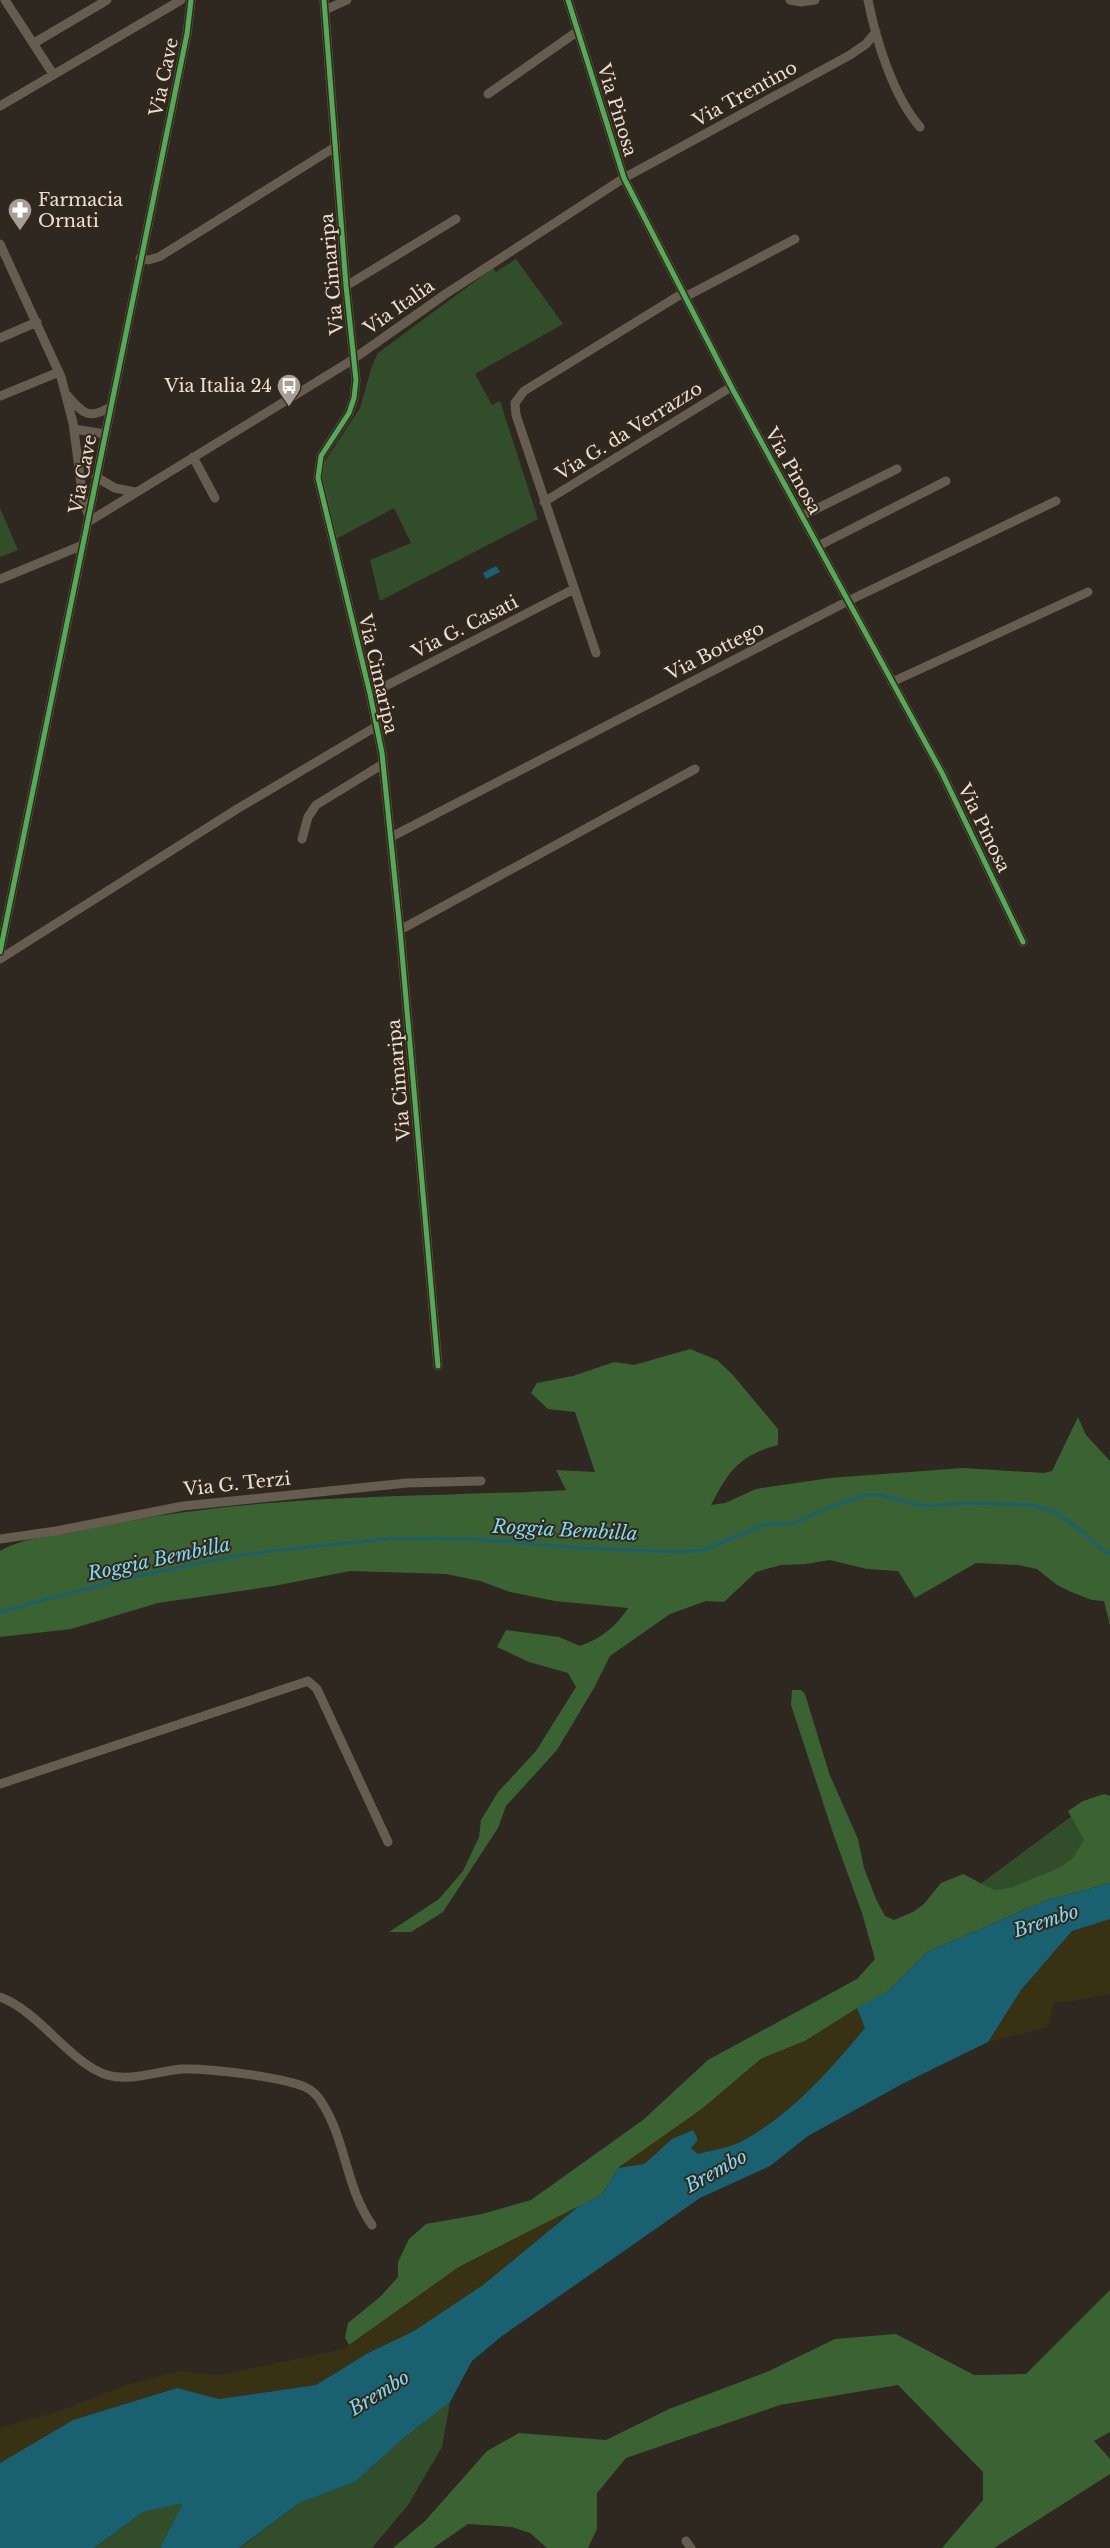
<svg xmlns="http://www.w3.org/2000/svg" width="1110" height="2548" viewBox="0 0 1110 2548" font-family="'Libre Baskerville',serif">
<rect width="100%" height="100%" fill="#2f2820"/>
<path fill="#314d2a" d="M516,259l47,65 -88,50 17,31 8,-4 38,118 -158,82 -10,-41 41,-17 -17,-35 -58,31 -15,-62 2,-13 37,-56 12,-42 6,-13 115,-85 3,4z
M0,508l18,42 -18,7z
M1100,1795l10,78 -212,72z
M450,2402l-8,45 -34,58 -36,43h-132l59,-45 56,-21 39,-36z
M184,2502l-24,46h-66l49,-36z"/>
<path fill="#3b6232" d="M690,1349l27,11 15,14 46,55v16c-40,11 -49,26 -67,60l14,-2 31,-14 74,-11 133,-10 81,5 8,-2 26,-54 8,18 24,26v164l-6,-24 -12,-1 -21,-8 -14,-7 -20,-16 -19,-4 -42,-2 -61,35 -17,-27 -31,-2 -37,-9 -24,4 -25,1 -25,7 -32,30 -18,-1 -36,13 -60,42 -16,32 -37,62 -51,56 -8,22 -55,84 -32,20h-22l50,-33 24,-28 16,-34 2,-17 17,-28 38,-41 40,-64 -8,-14 -39,-11 -32,-15 9,-17 53,7 21,9c20,-7 37,-20 48,-38l-73,-7 -45,-9 -30,-11 -34,-7 -96,-3 -76,15 -116,17 -87,26 -71,8v-86c24,-14 53,-14 80,-20 117,-27 238,-33 357,-36 43,-2 86,-2 129,-5l-10,-20 39,2 -20,-60 -27,-3 -17,-16 6,-10 36,-7 41,-14 20,3z
M792,1690h9l4,4 24,79 29,66 6,29 12,31 9,17 9,4 19,-8 11,-8 17,-21 22,-9 31,16 16,-2 51,-21 12,-9 11,-18 -16,-29 15,-10 21,-7 6,2v87l-65,18 -118,51 -39,39 -83,50 -44,18 -59,50 -84,59 -16,27 -143,72 -110,78 -4,-7 3,-15 33,-27 17,-19v-15l11,-23 17,-15 56,-10 49,-14 112,-80 65,-60 149,-81 18,-20 -13,-46 -28,-77 -43,-131z
M1110,2290v142l-16,9 16,18v15l-116,74h-52l41,-48v-28l-85,-87 -118,20 -154,53 -29,35v36l-9,19h-41l-17,-15 -18,-6 -44,-3 -35,24h-40l32,-27 62,-70 32,-18 87,7 63,-31 100,-38 66,-32 61,-5 78,41 52,-1z"/>
<path fill="#393113" d="M1110,1919v75l-37,7 -19,1 -6,25 -60,15 33,-52 51,-59z
M857,2008l9,20c-36,42 -75,87 -124,113 -13,7 -30,9 -44,13l-7,-6 -31,1 -16,15 -26,4 84,-59 59,-50 44,-18z
M579,2206l-96,79 -69,46 -46,22 -52,32 -97,14 -43,-11 -103,32 -73,43v-35l62,-18 61,-24 55,-15 41,4 125,-26 115,-82z"/>
<path fill="#196070" d="M496,566l4,6 -14,7 -3,-6z
M1110,1883v36l-38,12 -51,59 -33,52 -86,42 -94,52 -38,30 -70,32 -198,138 -30,25 -22,41 -51,40 -44,40 -56,21 -60,45h-79l23,-45 -40,9 -49,36h-94v-85l73,-43 104,-32 42,11 97,-14 52,-32 46,-22 69,-46 96,-79 23,-11 16,-27 26,-4 28,-25 21,-9 5,10 -7,8 7,6c14,-4 31,-6 44,-13 49,-26 88,-71 123,-113l-8,-20 31,-17 39,-39 118,-51z"/>
<g fill="none" stroke-linecap="round" stroke-linejoin="round">
<path stroke="#196070" stroke-width="3" d="M0,1612l115,-31 109,-23 55,-8 117,-12 78,1 107,9 100,4 23,-2 59,-25 31,-2 36,-16 36,-12h15l41,11 46,-3 63,2 26,8 26,19 23,21h4"/>
<path stroke="#665c4f" stroke-width="9" d="M5,0l48,74
M324,0l22,286 10,94 -2,18 -5,15 -28,43 -3,22 52,216 12,59 18,177 38,436
M568,0l56,178 109,212 209,383 81,169
M790,0l11,2 14,-2
M868,0c8,40 25,96 52,127
M325,10l22,-10
M34,43l73,-43
M488,94l90,-63
M0,106l181,-106
M0,244l61,133 12,46 10,76 6,18
M140,258l8,2 11,-3 176,-110
M346,286l110,-67
M685,297l110,-58
M0,338l37,-16
M67,395c15,17 21,26 43,12
M0,396l59,-24
M74,429l31,5
M193,457l22,41
M96,477l19,11 20,4
M544,502l187,-115
M802,516l95,-47
M88,522l261,-160 98,-69 177,-115 226,-123 16,-11 10,-12
M818,546l128,-65
M0,579l83,-34
M596,653l-80,-238 -1,-12 9,-12 159,-98
M892,682l196,-90
M370,694l204,-105
M391,837l457,-236 208,-100
M302,839l6,-22 8,-12 67,-41
M400,930l295,-161
M0,952l187,-918 4,-34
M0,959l237,-150 140,-83
M0,1539l56,-8 127,-25 224,-23 74,-2
M0,1784l308,-103 9,8 71,153
M0,1997c39,14 70,66 107,78 23,7 51,-4 75,-6 25,-1 101,8 123,18 7,3 13,9 17,16 24,37 24,86 50,122
M686,2541l5,7"/>
<defs>
<path id="cycleway" d="M324,0l22,286 10,94 -2,18 -5,15 -28,43 -3,22 52,216 12,59 18,177 38,436
M568,0l56,178 109,212 209,383 81,169
M0,952l187,-918 4,-34"/>
</defs>
<use href="#cycleway" stroke="#35281a" stroke-width="8"/>
<use href="#cycleway" stroke="#51ab58" stroke-width="5"/>
</g>
<defs>
<symbol id="pharmacy-pin" viewBox="-11 -11 22 30"><path d="M0 17L-7.5 6A9.5 9.5 0 1 1 7.5 6Z" fill="#a79f96" stroke="#35281a"/><path d="M-2-6h4v4h4v4h-4v4h-4v-4h-4v-4h4Z" fill="#fff"/></symbol>
<symbol id="bus-pin" viewBox="-11 -11 22 30"><path d="M0 17L-7.5 6A9.5 9.5 0 1 1 7.5 6Z" fill="#a79f96" stroke="#35281a"/><path d="M-5-6H5V4H4V6H2V4H-2V6H-4V4H-5ZM-3.5-4V0h7V-4ZM-3.5 1.2v1.5H-2V1.2ZM2 1.2v1.5H3.5V1.2Z" fill="#fff"/></symbol>
</defs>
<g fill-rule="evenodd">
<use href="#pharmacy-pin" x="6" y="196" width="28" height="38"/>
<use href="#bus-pin" x="275" y="372" width="28" height="38"/>
</g>
<g text-anchor="middle" dominant-baseline="central" stroke-width="4" stroke-linejoin="round" paint-order="stroke">
<g font-size="18" fill="#e8dfd6" stroke="#35281a">
<text transform="translate(164 77) rotate(-78)">Via Cave</text>
<text transform="translate(745 94) rotate(-29)">Via Trentino</text>
<text transform="translate(617 110) rotate(73)">Via Pinosa</text>
<text transform="translate(332 274) rotate(-95)">Via Cimaripa</text>
<text transform="translate(399 307) rotate(-35)">Via Italia</text>
<text transform="translate(629 431) rotate(-32)">Via G. da Verrazzo</text>
<text transform="translate(793 471) rotate(61)">Via Pinosa</text>
<text transform="translate(83 474) rotate(-79)">Via Cave</text>
<text transform="translate(465 627) rotate(-27)">Via G. Casati</text>
<text transform="translate(715 651) rotate(-27)">Via Bottego</text>
<text transform="translate(378 674) rotate(77)">Via Cimaripa</text>
<text transform="translate(984 828) rotate(64)">Via Pinosa</text>
<text transform="translate(399 1080) rotate(-95)">Via Cimaripa</text>
<text transform="translate(237 1484) rotate(-6)">Via G. Terzi</text>
</g>
<g font-size="18" fill="#e8dfd6" stroke="#35281a" text-anchor="start">
<text x="38" y="200">Farmacia<tspan x="38" dy="21">Ornati</tspan></text>
<text x="272" y="386" text-anchor="end">Via Italia 24</text>
</g>
<g font-size="19" font-style="italic" fill="#78dbf7" stroke="#35281a">
<text transform="translate(565 1530) rotate(3)">Roggia Bembilla</text>
<text transform="translate(159 1559) rotate(-12)">Roggia Bembilla</text>
<text transform="translate(1046 1921) rotate(-18)">Brembo</text>
<text transform="translate(716 2171) rotate(-29)">Brembo</text>
<text transform="translate(379 2393) rotate(-32)">Brembo</text>
</g>
</g>
</svg>
